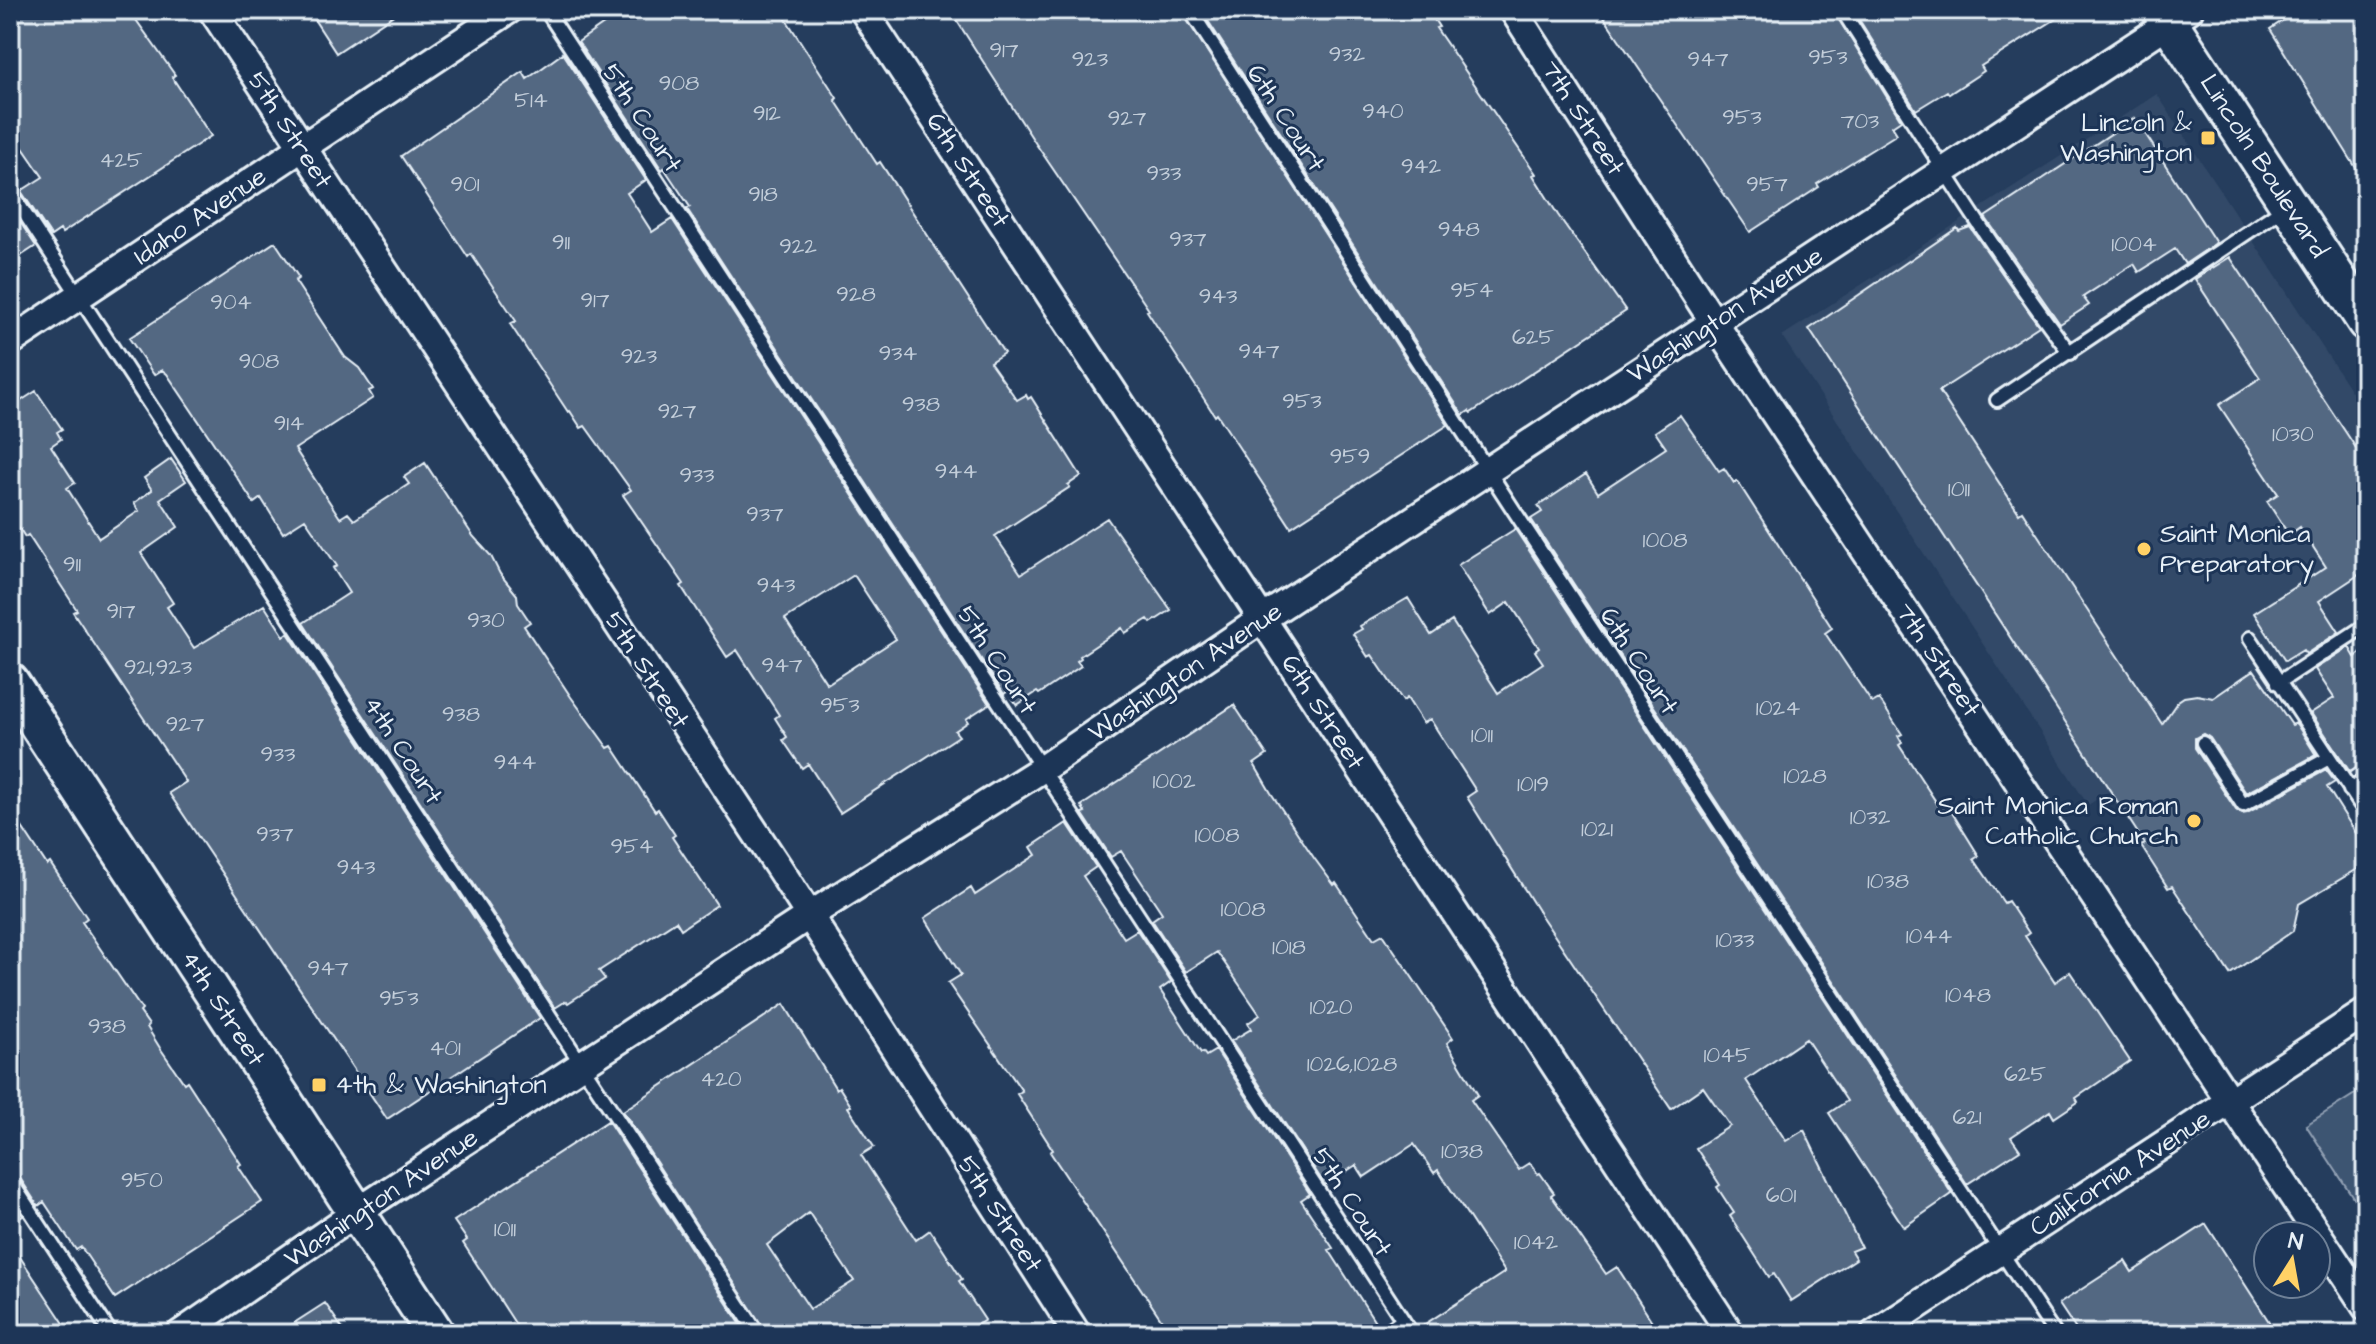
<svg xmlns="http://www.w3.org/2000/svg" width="2376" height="1344" viewBox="0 0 2376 1344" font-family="'Architects Daughter',sans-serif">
<rect width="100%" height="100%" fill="#253d5d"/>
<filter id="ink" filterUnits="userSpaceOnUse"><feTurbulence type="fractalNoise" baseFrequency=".0125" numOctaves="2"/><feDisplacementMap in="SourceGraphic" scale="16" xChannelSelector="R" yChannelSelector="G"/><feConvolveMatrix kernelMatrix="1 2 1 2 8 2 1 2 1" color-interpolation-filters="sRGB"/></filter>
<g filter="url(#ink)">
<path fill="#334a68" d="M2157,94l209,320v377l-17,11 -76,-117 -185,120 -306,-469z"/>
<path fill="#3e5472" stroke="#93a2b5" stroke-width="2" d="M2366,1087v130l-60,-92z"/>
<path fill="#536782" stroke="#e8f1f8" stroke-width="2" fill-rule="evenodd" d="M10,10h119l46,65 -3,2 39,59 -149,97 -2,-3 -9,6 -30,-45 22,-14 -33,-48z
M308,10h93l-65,43z
M624,10h156l57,88 -2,2 42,64 3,-2 124,191 -14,9 27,38 9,-5 2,4 3,-2 50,79 -13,9 2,2 -75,49 26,38 86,-56 64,92 -20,13 -3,-4 -23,14 -3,-5 -42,28 1,2 -4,3 4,5 -42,28 -2,-2 -20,13 -9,-14 -4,3 -317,-485 3,-2 -26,-39 -2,2 -84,-128z
M950,10h231l267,415 -157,102 -74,-113 -2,2 -68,-105 2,-1 -113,-166z
M1201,10h227l11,17 -3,1 100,146 -3,1 25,40 68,96 -155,102 -2,-2 -6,4z
M1599,10h234l68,110 -9,6 5,8 -80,50 2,3 -69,45z
M1853,10h217l-89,56 3,5 -35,23 -2,-3 -31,19z
M2299,10h67v174l-96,-155z
M563,53l83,127 -19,13 25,39 20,-13 317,485 -23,15 2,3 -13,9 4,5 -119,77 -32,-49 -6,4 -19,-28 4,-3 -12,-19 4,-3 -42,-65 -10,7 -46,-71 3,-2 -61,-89 8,-5 -46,-64 -4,2 -11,-17 -2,1 -58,-88 6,-3 -45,-67 -3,3 -67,-101 122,-84 4,7zM854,575l42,64 -69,45 -42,-65z
M2135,118l81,125 -31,21 -10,-15 -36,23 -5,-8 -51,33 6,8 -29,19 -75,-107z
M10,207l26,39 -26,17z
M1970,227l69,99 -100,65 80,122 3,-2 140,213 16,-23 6,-4 13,-2 16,3 41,-28 38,55 4,-2 20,32 -70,38 -36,-55 -7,-4 -8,4v10l41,62 6,4 5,-1 79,-43 9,12 -8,5 39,62v15l-67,40 -6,27 -63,43 -58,-88 -4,2 -27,-42 4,-2 -336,-515 148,-101 2,3z
M275,242l24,36 -4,3 50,76 14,11 14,21 -4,2 4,7 -78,51 45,69 8,-5 6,7 55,-36 -5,-7 21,-14 48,73 18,20 9,18 17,21 1,9 12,18 -6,4 47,71 37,51 4,-2 43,65 3,-2 17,26 -3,2 45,68 -36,24 -5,-8 -77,50 6,8 -37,24 -2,-2 -11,7 -252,-385 46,-30 -16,-25 4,-2 -32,-47 -22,14 -22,-35 -7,5 -87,-129 -5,-4 -8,5 -25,-37z
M2230,257l136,206v107l-47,31 20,31 -33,22 -3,-4 -18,11 -31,-48 72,-46 -26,-40 -11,8 -22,-34 11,-7 -59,-89 41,-27 -65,-99z
M36,391l26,38 -5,3 4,7 -10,7 24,37 -8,5 32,50 40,-27 -5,-8 18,-13 -8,-12 27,-19 15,22 -26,18 18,28 -37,26 32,50 -6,4 27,41 70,-43 20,31 4,-3 252,385 -153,101 -218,-326 17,-11 -113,-170 4,-2 -49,-75 -3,2 -15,-23v-106z
M1680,415l39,56 5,-3 10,15 3,-2 95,147 -7,5 47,70 7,-4 23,35 -4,2 4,7 -3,2 43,66 4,-3 5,3 28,45 -5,3 30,44 4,-2 21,32 -4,3 30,46 15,-10 60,89 -54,37 2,4 -24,16 -4,-7 -39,26 9,13 -53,34 -436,-665 11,-7 -4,-6 48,-32 12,19 68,-45 -11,-16z
M1515,529l437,665 -48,33 -75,-114 18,-12 -41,-62 -60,41 40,61 18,-11 57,117 -10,4 5,8 -65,42 -17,-27 -5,3 -39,-61 4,-3 -17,-26 3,-2 -24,-37 34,-22 -27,-39 -32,22 -131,-195 -73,-117 9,-6 -46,-72 -7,4 -16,-25 -4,3 -31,-46 -4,2 -15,-23 9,-5 -2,-3 48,-28 23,37 21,-14 46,72 45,-30 -8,-12 4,-3 -30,-46 -19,13 -32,-50z
M2349,647l6,10 11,-8v112l-16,11 -39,-59 23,-15 -19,-29z
M1234,705l33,50 -13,9 17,29 43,65 20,27 2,-2 38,56 9,-5 70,104 -6,5 31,52 -7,5 48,70 11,-7 8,11 2,-1 14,20 -3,2 55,79 11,-7 43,67h-239l-2,-6 86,-56 -67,-102 -4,3 -20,-29 -50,33 -8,-12 -31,20 -94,-144 20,-12 -3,-6 12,-8 -43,-63 -31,20 -34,-52 10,-7 -41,-62 -10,6 -29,-44 3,-1 -4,-6z
M10,809l37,56 3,-2 37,55 -5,4 60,88 -2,2 9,13 -2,2 13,21 24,35 3,-2 54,83 -3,2 24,36 -147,96 -34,-51 -5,3 -32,-48 -6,4 -20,-31 -8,-4z
M1067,823l29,44 -13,9 41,62 13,-8 34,52 -11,8 41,63 2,-1 3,4 10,-6 94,144 -9,6 32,48 -4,2 49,76 -4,8h-203l-121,-182 3,-2 -36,-56 5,-3 -74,-108 13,-8 -36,-57 46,-30 4,7 61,-40 -5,-8z
M784,1004l52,85 3,-2 12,19 -3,1 26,40 -13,8 55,85 14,-10 32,49 -3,2 26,39 -22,14h-196l-144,-223zM809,1213l45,68 -44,28 -43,-64z
M608,1121l139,213h-225l-59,-91 4,-3 -13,-19z
M10,1196l13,20 -13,8z
M2206,1224l71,110h-198l-20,-30 66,-43 7,11z
M10,1242l61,92h-61z
M325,1303l21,31h-69z"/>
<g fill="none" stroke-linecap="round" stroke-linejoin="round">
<defs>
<path id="lane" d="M546,10l866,1324
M1190,10l323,499 542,825
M1842,10c74,115 145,234 228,343
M10,191l748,1143
M1997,400l290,-194
M2250,638l116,175
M2278,683l88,-58
M2203,743l40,62 86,-47
M2350,790l16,-11
M10,1180l101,154
M1383,1334l20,-14"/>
<path id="street" d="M212,10l569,861 296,463
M863,10l868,1324
M1513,10l200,311 653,986
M10,342l499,-332
M180,1334l177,-122 453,-297 232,-146 220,-150 927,-609
M1874,1334l492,-322"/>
<path id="secondary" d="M2161,10l205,312
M10,682l426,652"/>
</defs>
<use href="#lane" stroke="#e8f1f8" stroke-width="18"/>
<use href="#street" stroke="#e8f1f8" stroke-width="32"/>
<use href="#secondary" stroke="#e8f1f8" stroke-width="42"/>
<use href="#lane" stroke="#1d3557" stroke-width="12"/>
<use href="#street" stroke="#1d3557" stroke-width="26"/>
<use href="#secondary" stroke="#1d3557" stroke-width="36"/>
</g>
</g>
<g fill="#ffd166" stroke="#1d3557" stroke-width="3">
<rect x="2200" y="130" width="16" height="16" rx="4"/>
<circle cx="2144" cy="549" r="8"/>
<circle cx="2194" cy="821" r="8"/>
<rect x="311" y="1077" width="16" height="16" rx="4"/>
</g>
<g text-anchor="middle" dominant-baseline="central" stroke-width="6" stroke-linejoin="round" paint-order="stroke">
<g font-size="22" fill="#c3ceda">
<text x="1004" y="50">917</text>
<text x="1347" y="54">932</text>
<text x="1828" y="57">953</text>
<text x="1090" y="59">923</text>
<text x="1708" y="59">947</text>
<text x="679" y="83">908</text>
<text x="531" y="100">514</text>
<text x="1383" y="111">940</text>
<text x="767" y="113">912</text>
<text x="1742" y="117">953</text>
<text x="1127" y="118">927</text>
<text x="1860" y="121">703</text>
<text x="121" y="160">425</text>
<text x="1421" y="166">942</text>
<text x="1164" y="173">933</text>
<text x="465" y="184">901</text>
<text x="1767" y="184">957</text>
<text x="763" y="194">918</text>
<text x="1459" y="229">948</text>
<text x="1188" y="239">937</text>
<text x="561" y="242">911</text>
<text x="2134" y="244">1004</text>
<text x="798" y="246">922</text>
<text x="1472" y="290">954</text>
<text x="856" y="294">928</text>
<text x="1218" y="296">943</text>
<text x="595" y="300">917</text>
<text x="231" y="302">904</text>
<text x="1533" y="337">625</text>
<text x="1259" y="351">947</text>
<text x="898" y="353">934</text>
<text x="639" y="356">923</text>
<text x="259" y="361">908</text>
<text x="1302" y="401">953</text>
<text x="921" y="404">938</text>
<text x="677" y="411">927</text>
<text x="289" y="423">914</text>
<text x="2293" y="434">1030</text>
<text x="1350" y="456">959</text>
<text x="956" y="471">944</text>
<text x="697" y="475">933</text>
<text x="1959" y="489">1011</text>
<text x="765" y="514">937</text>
<text x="1665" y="540">1008</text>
<text x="72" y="564">911</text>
<text x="776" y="585">943</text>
<text x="121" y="611">917</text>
<text x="486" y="620">930</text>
<text x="782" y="665">947</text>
<text x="158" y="667">921,923</text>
<text x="840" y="705">953</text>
<text x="1778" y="708">1024</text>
<text x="461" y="714">938</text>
<text x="185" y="724">927</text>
<text x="1482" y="735">1011</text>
<text x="278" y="754">933</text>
<text x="515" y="762">944</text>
<text x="1805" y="776">1028</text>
<text x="1174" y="781">1002</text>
<text x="1533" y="784">1019</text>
<text x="1870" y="817">1032</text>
<text x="1597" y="829">1021</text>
<text x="275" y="834">937</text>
<text x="1217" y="835">1008</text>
<text x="632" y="846">954</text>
<text x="356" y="867">943</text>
<text x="1888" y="881">1038</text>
<text x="1243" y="909">1008</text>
<text x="1929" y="936">1044</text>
<text x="1735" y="940">1033</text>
<text x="1289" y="947">1018</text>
<text x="328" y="968">947</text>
<text x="1968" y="995">1048</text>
<text x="399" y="998">953</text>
<text x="1331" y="1007">1020</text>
<text x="107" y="1026">938</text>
<text x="445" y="1048">401</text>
<text x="1727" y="1055">1045</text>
<text x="1352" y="1064">1026,1028</text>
<text x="2025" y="1074">625</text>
<text x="721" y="1079">420</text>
<text x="1967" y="1117">621</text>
<text x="1462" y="1151">1038</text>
<text x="142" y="1180">950</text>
<text x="1781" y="1195">601</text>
<text x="505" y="1229">1011</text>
<text x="1536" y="1242">1042</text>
</g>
<g font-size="26" fill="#e8f1f8" stroke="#1d3557">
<text transform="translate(642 118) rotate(57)">5th Court</text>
<text transform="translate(1286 118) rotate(57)">6th Court</text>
<text transform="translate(1583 118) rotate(57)">7th Street</text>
<text transform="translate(290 130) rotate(57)">5th Street</text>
<text transform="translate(2264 166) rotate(57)">Lincoln Boulevard</text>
<text transform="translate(968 170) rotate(57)">6th Street</text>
<text transform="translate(200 216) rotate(-34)">Idaho Avenue</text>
<text transform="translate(1725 315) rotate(-33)">Washington Avenue</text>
<text transform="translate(997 660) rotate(57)">5th Court</text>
<text transform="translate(1938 660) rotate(56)">7th Street</text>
<text transform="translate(1639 661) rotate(57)">6th Court</text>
<text transform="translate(647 670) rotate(57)">5th Street</text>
<text transform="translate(1185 672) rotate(-34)">Washington Avenue</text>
<text transform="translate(1323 712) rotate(57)">6th Street</text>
<text transform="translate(403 750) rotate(57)">4th Court</text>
<text transform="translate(223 1008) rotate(57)">4th Street</text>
<text transform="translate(2120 1173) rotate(-33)">California Avenue</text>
<text transform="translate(381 1198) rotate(-34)">Washington Avenue</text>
<text transform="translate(1352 1202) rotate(57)">5th Court</text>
<text transform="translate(1000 1214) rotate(57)">5th Street</text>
</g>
<g font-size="26" fill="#e8f1f8" stroke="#1d3557" text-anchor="end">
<text x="2192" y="123">Lincoln &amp;<tspan x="2192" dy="30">Washington</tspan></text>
<text x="2160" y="534" text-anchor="start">Saint Monica<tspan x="2160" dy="30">Preparatory</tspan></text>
<text x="2178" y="806">Saint Monica Roman<tspan x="2178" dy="30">Catholic Church</tspan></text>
<text x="335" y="1085" text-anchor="start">4th &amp; Washington</text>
</g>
</g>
<rect width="2376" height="1344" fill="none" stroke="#1d3557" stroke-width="40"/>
<rect x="20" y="20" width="2336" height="1304" fill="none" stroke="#e8f1f8" stroke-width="3" filter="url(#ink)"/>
<g transform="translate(2292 1260) rotate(11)"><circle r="38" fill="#1d3557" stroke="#6e8097" stroke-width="2"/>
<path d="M0-6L14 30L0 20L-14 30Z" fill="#ffd166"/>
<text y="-12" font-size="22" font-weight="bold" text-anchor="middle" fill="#e8f1f8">N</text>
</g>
</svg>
